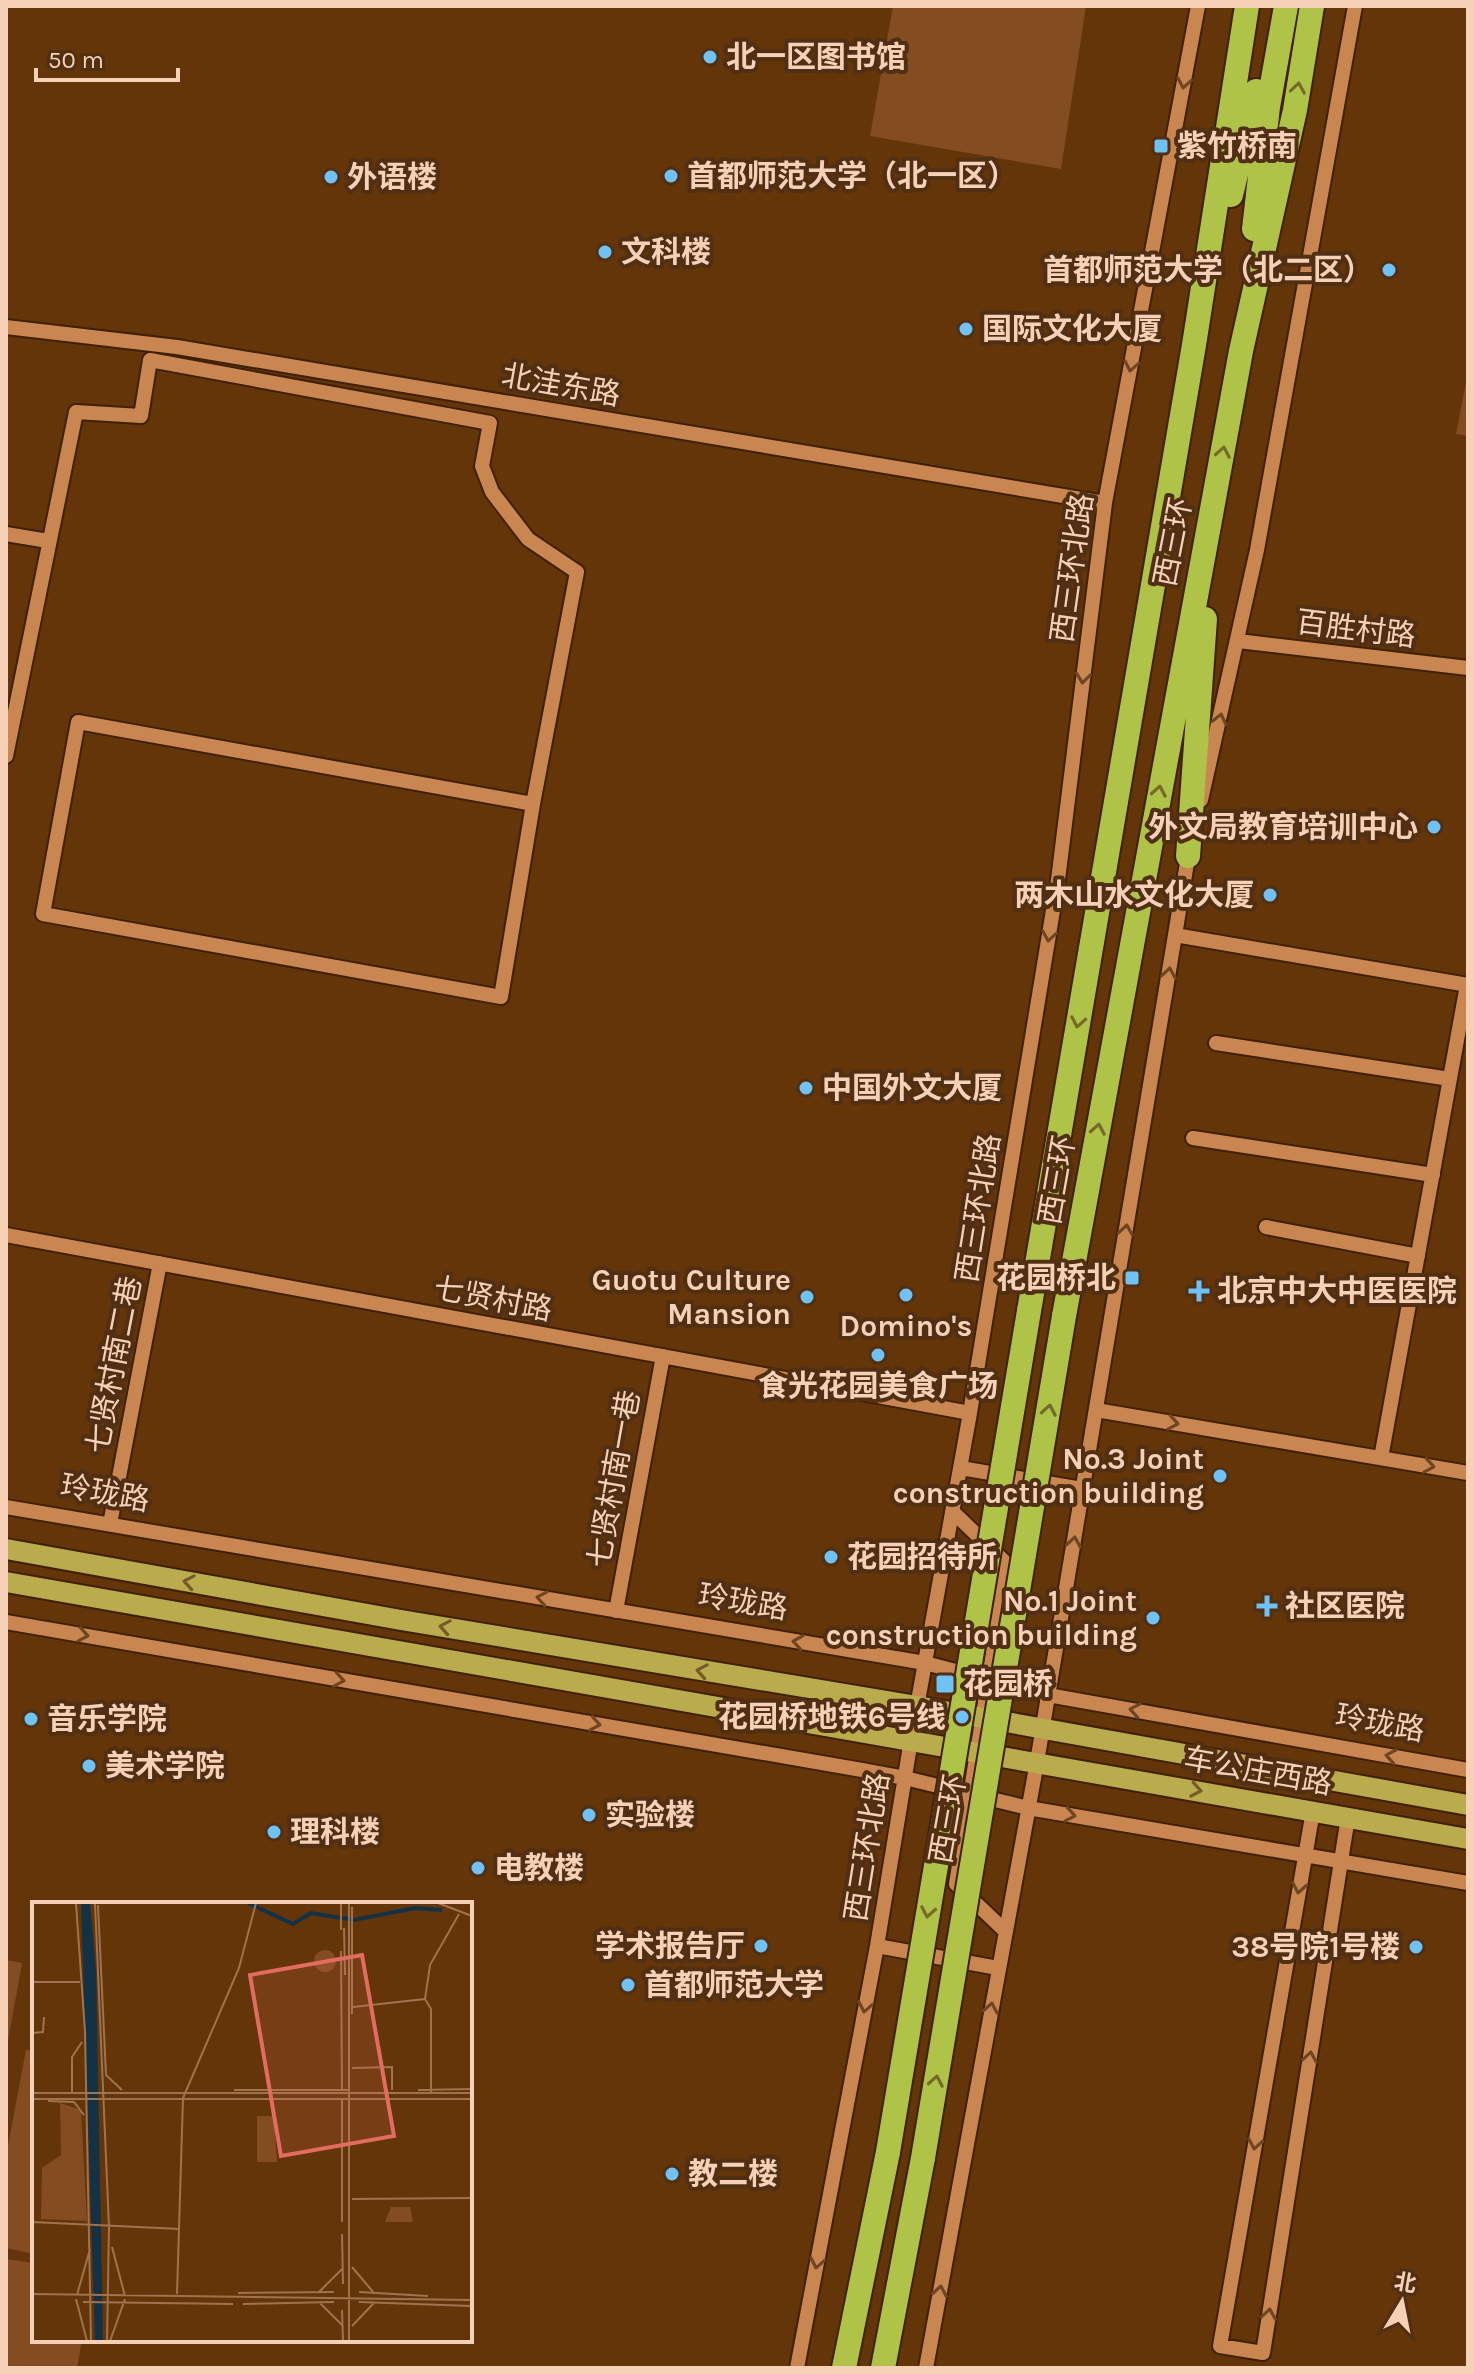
<svg xmlns="http://www.w3.org/2000/svg" width="1474" height="2374" viewBox="0 0 1474 2374" font-family="Karla,'Noto Sans SC',sans-serif">
<rect width="100%" height="100%" fill="#643508"/>
<path fill="#834d21" d="M893,6h193l-25,163 -191,-33z
M1468,372v64l-12,-2z
M6,1960l16,3 -16,89z
M26,2050l8,1v203l-28,-6v-92z
M6,2259l28,4v77h48l-5,28h-71z"/>
<g fill="none" stroke-linecap="round" stroke-linejoin="round">
<defs>
<path id="minor" d="M6,327l171,20 928,156
M6,534l42,7
M1238,641l230,27
M6,756l70,-344 65,4 9,-56 340,63 -8,43 10,26 36,47 49,33 -44,232 -32,193 -458,-83 35,-192 455,82
M1201,800l56,-250 98,-544
M1175,935l293,50
M1216,1043l234,36
M1193,1138l240,37
M1266,1227l152,29
M6,1235l964,178
M1096,1410l372,63
M1381,1458l86,-473
M961,1468l121,21
M6,1507l919,156 123,32 420,75
M952,1511l55,53 -51,320 49,47
M110,1524l50,-261
M616,1611l47,-255
M6,1622l856,148 43,8 123,30 440,75
M1313,1811l-93,535 43,7 85,-536
M877,1946l121,22
M797,2368l80,-422 34,-206 59,-327 88,-533 47,-377 93,-497
M926,2368l111,-606 152,-911"/>
<path id="major" d="M6,1549l395,71 516,86 551,99
M6,1582l1462,257"/>
<path id="highway" d="M1231,195l25,-104
M1254,229l14,-122 18,-101
M1188,856l17,-237
M1029,1311l165,-966 53,-339
M1064,1316l177,-965 54,-241 17,-104
M844,2368l44,-216
M883,2368l40,-210"/>
</defs>
<use href="#minor" stroke="#402002" stroke-width="18"/>
<use href="#major" stroke="#402002" stroke-width="24"/>
<use href="#highway" stroke="#402002" stroke-width="28"/>
<use href="#minor" stroke="#c98651" stroke-width="14"/>
<use href="#major" stroke="#baab4c" stroke-width="20"/>
<use href="#highway" stroke="#b0c349" stroke-width="24"/>
<defs>
<path id="highway-bridge" d="M888,2152l141,-841
M923,2158l141,-842"/>
</defs>
<use href="#highway-bridge" stroke="#402002" stroke-width="28" stroke-linecap="butt"/>
<use href="#highway-bridge" stroke="#b0c349" stroke-width="24"/>
</g>
<defs><path id="oneway-chevron" d="M-2-3.5L2.5 0L-2 3.5" fill="none" stroke-width="1.6" stroke-linecap="round" stroke-linejoin="round" transform="scale(2)"/></defs>
<g stroke="#6f4522">
<use href="#oneway-chevron" transform="translate(1184 83) rotate(100)"/>
<use href="#oneway-chevron" transform="translate(1131 366) rotate(101)"/>
<use href="#oneway-chevron" transform="translate(1083 678) rotate(97)"/>
<use href="#oneway-chevron" transform="translate(1220 719) rotate(-77)"/>
<use href="#oneway-chevron" transform="translate(1049 936) rotate(99)"/>
<use href="#oneway-chevron" transform="translate(1169 973) rotate(-81)"/>
<use href="#oneway-chevron" transform="translate(1126 1230) rotate(-81)"/>
<use href="#oneway-chevron" transform="translate(1173 1423) rotate(10)"/>
<use href="#oneway-chevron" transform="translate(1429 1466) rotate(10)"/>
<use href="#oneway-chevron" transform="translate(1074 1542) rotate(-81)"/>
<use href="#oneway-chevron" transform="translate(542 1598) rotate(-170)"/>
<use href="#oneway-chevron" transform="translate(83 1635) rotate(10)"/>
<use href="#oneway-chevron" transform="translate(798 1642) rotate(-171)"/>
<use href="#oneway-chevron" transform="translate(339 1680) rotate(10)"/>
<use href="#oneway-chevron" transform="translate(1135 1710) rotate(-170)"/>
<use href="#oneway-chevron" transform="translate(595 1724) rotate(10)"/>
<use href="#oneway-chevron" transform="translate(1391 1756) rotate(-170)"/>
<use href="#oneway-chevron" transform="translate(1070 1815) rotate(10)"/>
<use href="#oneway-chevron" transform="translate(1299 1888) rotate(100)"/>
<use href="#oneway-chevron" transform="translate(865 2007) rotate(101)"/>
<use href="#oneway-chevron" transform="translate(991 2008) rotate(-80)"/>
<use href="#oneway-chevron" transform="translate(1310 2057) rotate(-81)"/>
<use href="#oneway-chevron" transform="translate(1255 2144) rotate(100)"/>
<use href="#oneway-chevron" transform="translate(817 2263) rotate(101)"/>
<use href="#oneway-chevron" transform="translate(940 2291) rotate(-80)"/>
<use href="#oneway-chevron" transform="translate(1269 2314) rotate(-81)"/>
</g>
<g stroke="#776a29">
<use href="#oneway-chevron" transform="translate(1298 88) rotate(-81)"/>
<use href="#oneway-chevron" transform="translate(1223 452) rotate(-80)"/>
<use href="#oneway-chevron" transform="translate(1159 791) rotate(-80)"/>
<use href="#oneway-chevron" transform="translate(1078 1022) rotate(100)"/>
<use href="#oneway-chevron" transform="translate(1098 1129) rotate(-80)"/>
<use href="#oneway-chevron" transform="translate(1049 1410) rotate(-80)"/>
<use href="#oneway-chevron" transform="translate(928 1912) rotate(100)"/>
<use href="#oneway-chevron" transform="translate(936 2081) rotate(-80)"/>
</g>
<g stroke="#765a27">
<use href="#oneway-chevron" transform="translate(189 1582) rotate(-170)"/>
<use href="#oneway-chevron" transform="translate(445 1627) rotate(-170)"/>
<use href="#oneway-chevron" transform="translate(702 1671) rotate(-170)"/>
<use href="#oneway-chevron" transform="translate(1196 1790) rotate(10)"/>
</g>
<g fill="#70c2f4" stroke="#512f13" stroke-width="3">
<circle cx="710" cy="57" r="8"/>
<rect x="1153" y="138" width="16" height="16" rx="4"/>
<circle cx="671" cy="176" r="8"/>
<circle cx="331" cy="177" r="8"/>
<circle cx="605" cy="252" r="8"/>
<circle cx="1389" cy="270" r="8"/>
<circle cx="966" cy="329" r="8"/>
<circle cx="1434" cy="827" r="8"/>
<circle cx="1270" cy="895" r="8"/>
<circle cx="806" cy="1088" r="8"/>
<rect x="1124" y="1270" width="16" height="16" rx="4"/>
<path d="M1195 1279h8v8h8v8h-8v8h-8v-8h-8v-8h8z"/>
<circle cx="906" cy="1295" r="8"/>
<circle cx="807" cy="1297" r="8"/>
<circle cx="878" cy="1355" r="8"/>
<circle cx="1220" cy="1476" r="8"/>
<circle cx="831" cy="1557" r="8"/>
<path d="M1263 1594h8v8h8v8h-8v8h-8v-8h-8v-8h8z"/>
<circle cx="1153" cy="1618" r="8"/>
<rect x="935" y="1674" width="20" height="20" rx="4"/>
<circle cx="962" cy="1717" r="8"/>
<circle cx="31" cy="1719" r="8"/>
<circle cx="89" cy="1766" r="8"/>
<circle cx="589" cy="1815" r="8"/>
<circle cx="274" cy="1832" r="8"/>
<circle cx="478" cy="1868" r="8"/>
<circle cx="761" cy="1946" r="8"/>
<circle cx="1416" cy="1947" r="8"/>
<circle cx="628" cy="1985" r="8"/>
<circle cx="672" cy="2174" r="8"/>
</g>
<g text-anchor="middle" dominant-baseline="central" stroke-width="8" stroke-linejoin="round" paint-order="stroke">
<g font-size="30" font-weight="bold" fill="#f6d1b7" stroke="#512f13" text-anchor="start">
<text x="726" y="57">北一区图书馆</text>
<text x="1177" y="146">紫竹桥南</text>
<text x="687" y="176">首都师范大学（北一区）</text>
<text x="347" y="177">外语楼</text>
<text x="621" y="252">文科楼</text>
<text x="1373" y="270" text-anchor="end">首都师范大学（北二区）</text>
<text x="982" y="329">国际文化大厦</text>
<text x="1418" y="827" text-anchor="end">外文局教育培训中心</text>
<text x="1254" y="895" text-anchor="end">两木山水文化大厦</text>
<text x="822" y="1088">中国外文大厦</text>
<text x="1116" y="1278" text-anchor="end">花园桥北</text>
<text x="791" y="1280" text-anchor="end">Guotu Culture<tspan x="791" dy="34">Mansion</tspan></text>
<text x="1217" y="1291">北京中大中医医院</text>
<text x="906" y="1326" text-anchor="middle">Domino's</text>
<text x="878" y="1386" text-anchor="middle">食光花园美食广场</text>
<text x="1204" y="1459" text-anchor="end">No.3 Joint<tspan x="1204" dy="34">construction building</tspan></text>
<text x="847" y="1557">花园招待所</text>
<text x="1137" y="1601" text-anchor="end">No.1 Joint<tspan x="1137" dy="34">construction building</tspan></text>
<text x="1285" y="1606">社区医院</text>
<text x="963" y="1684">花园桥</text>
<text x="946" y="1717" text-anchor="end">花园桥地铁6号线</text>
<text x="47" y="1719">音乐学院</text>
<text x="105" y="1766">美术学院</text>
<text x="605" y="1815">实验楼</text>
<text x="290" y="1832">理科楼</text>
<text x="494" y="1868">电教楼</text>
<text x="745" y="1946" text-anchor="end">学术报告厅</text>
<text x="1400" y="1947" text-anchor="end">38号院1号楼</text>
<text x="644" y="1985">首都师范大学</text>
<text x="688" y="2174">教二楼</text>
</g>
<g font-size="30" fill="#f6d1b7" stroke="#512f13">
<text transform="translate(561 385) rotate(10)">北洼东路</text>
<text transform="translate(1173 542) rotate(-79)">西三环</text>
<text transform="translate(1072 568) rotate(-82)">西三环北路</text>
<text transform="translate(1356 629) rotate(7)">百胜村路</text>
<text transform="translate(1057 1180) rotate(-80)">西三环</text>
<text transform="translate(978 1208) rotate(-81)">西三环北路</text>
<text transform="translate(493 1299) rotate(11)">七贤村路</text>
<text transform="translate(114 1365) rotate(-79)">七贤村南二巷</text>
<text transform="translate(614 1479) rotate(-80)">七贤村南一巷</text>
<text transform="translate(105 1493) rotate(10)">玲珑路</text>
<text transform="translate(743 1602) rotate(9)">玲珑路</text>
<text transform="translate(1380 1723) rotate(10)">玲珑路</text>
<text transform="translate(1258 1771) rotate(10)">车公庄西路</text>
<text transform="translate(948 1819) rotate(-80)">西三环</text>
<text transform="translate(867 1847) rotate(-81)">西三环北路</text>
</g>
</g>
<g transform="translate(32 1902)">
<rect width="440" height="440" fill="#643508"/>
<path d="M282 59a11 11 0 1 1 22 0a11 11 0 1 1-22 0ZM28,201l21,7 6,111 -46,-2 1,-51 19,-13zM225,214h17l3,46h-20zM359,305h19l3,15h-28z" fill="#834d21"/>
<path d="M49,1h9l6,67 7,371h-8z" fill="#133245"/>
<path fill="none" stroke="#133245" stroke-width="4" d="M216,1l45,21 18,-11 43,7 61,-12 27,2"/>
<path fill="none" stroke="#9e734e" stroke-width="2" d="M44,1l9,129 6,309M63,1l14,324 -2,114M309,1v27M406,1l34,13M66,3l8,170 16,15M312,26l1,47M309,49l1,139M0,80h48M393,97l6,10v84M393,97l5,-34 29,-51M321,105l72,-8M320,112v-107M0,131l11,-1 1,-15M320,166l40,-1v23M202,188h116M386,188l54,-1M0,191h440M40,191v-36l10,-15M0,197h440M16,199l26,1 10,13M320,297l120,-1M0,320l148,7M310,320v-124M310,332l1,50M80,345l13,49M320,365l22,26M327,390l69,4M206,391l96,-1M286,391l24,-24M0,392l440,6M145,392l6,-196 56,-130 17,-65M45,393l13,-46M44,397l11,42M51,400l150,2M287,400l23,23M327,400l112,4M211,402l91,-2M310,408l1,31M320,424l22,-23M78,439l15,-42M317,439v-438"/>
<path fill="#e36c61" fill-opacity="0.15" stroke="#e36c61" stroke-width="4" d="M330,53l32,181 -113,20 -31,-181z"/>
<rect width="440" height="440" fill="none" stroke="#f6d1b7" stroke-width="4"/>
</g>
<rect width="1474" height="2374" fill="none" stroke="#f6d1b7" stroke-width="16"/>
<g transform="translate(1402 2302) rotate(10)" stroke="#512f13" stroke-width="6" paint-order="stroke">
<path d="M0-6L14 30L0 20L-14 30Z" fill="#f6d1b7"/>
<text y="-12" font-size="22" font-weight="bold" text-anchor="middle" fill="#f6d1b7">北</text>
</g>
<path d="M36 68v12h142v-12" fill="none" stroke="#f6d1b7" stroke-width="4"/>
<text x="48" y="68" font-size="24" fill="#f6d1b7" stroke="#512f13" stroke-width="6" paint-order="stroke">50 m</text>
</svg>
